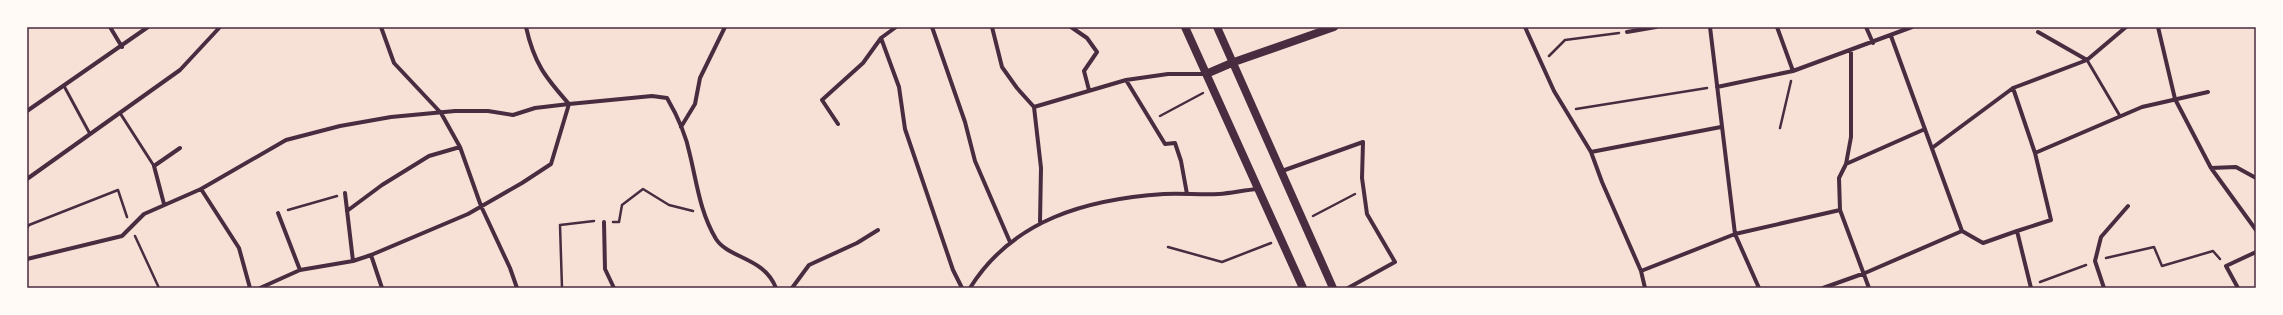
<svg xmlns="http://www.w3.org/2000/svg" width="2283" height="315" viewBox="0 0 2283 315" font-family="Signika,sans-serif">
<rect width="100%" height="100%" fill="#f7e1d7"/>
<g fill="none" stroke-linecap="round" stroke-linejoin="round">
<path stroke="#4a2c40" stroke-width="2.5" d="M1549,56l16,-16 54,-7
M1576,109l131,-21
M1160,116l43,-23
M1780,128l11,-47
M288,210l49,-14
M1313,216l42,-22
M613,222h6l3,-17 21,-16 26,16 24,6
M27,228l2,-3 89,-35 9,27
M135,236l24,52
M1168,247l54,15 49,-19
M2106,258l48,-11 8,19 51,-15 7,8
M2040,282l46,-17
M562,288l-2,-63 34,-4"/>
<path stroke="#4a2c40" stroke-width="3" d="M2087,60l33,56
M64,86l26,48
M120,113l34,53"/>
<path stroke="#4a2c40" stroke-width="4" d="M110,27l12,20
M381,27l13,36 47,50 19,34 21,59 29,62 7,20
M932,27l33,95 10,39 35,81
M992,27l10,40 15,21 17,19 92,-27 42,-6h38
M1071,27l16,11 10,14 -13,19 5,19
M1525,27l29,64 37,61 11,30 39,89 4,17
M1710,27l25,207 24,54
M1777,27l16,44
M1866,27l7,16
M2158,27l17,72 36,69 45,62
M1627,32l29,-5
M2038,32l49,28
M1891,36l71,195
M881,38l18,49 6,42 48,141 9,18
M1851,50v87l-5,27 -7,14 1,32 29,78
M1126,80l39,64 10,-1 6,18 6,33
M1717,87l76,-16 119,-44
M2013,88l22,65 16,67 -34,11 14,57
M1034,107l7,61 -1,54
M27,111l121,-84
M838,124l-16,-24 41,-37 18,-25 15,-11
M681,127l14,-23 5,-26 25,-51
M1932,148l81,-60 74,-28 39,-33
M1591,152l130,-25
M2035,153l107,-46 66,-15
M1846,164l79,-35
M2211,168l25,-1 20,11
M1282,171l81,-29 -1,36 5,36 28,48 -47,26
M27,179l153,-109 40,-43
M201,189l38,59 11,40
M345,193l8,68
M164,204l-10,-38 26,-18
M347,211l35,-26 47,-29 31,-9
M278,213l22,57
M604,222l1,47 9,19
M371,255l11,33
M27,259l95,-23 22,-22 57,-25 85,-49 54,-14 51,-9 64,-6h33l25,4 22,-7 34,-4c-24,-27 -35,-41 -43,-77
M1641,271l94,-37 105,-24
M260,288l40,-18 53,-9 18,-6 97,-41 54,-31 29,-19 18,-60 83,-8 15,2c10,17 19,37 23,57 7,29 10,57 26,84 13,20 48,18 60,49
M792,288l17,-23 48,-22 21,-13
M970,288c43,-69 118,-89 194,-94 18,-1 37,1 55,0 13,-1 26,-4 39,-5
M1823,288l42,-15 97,-42 21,12 34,-12
M2104,288l-9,-27 6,-24 27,-31
M2238,288l-12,-22 30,-14"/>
<path stroke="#4a2c40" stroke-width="8" d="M1185,27l118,261
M1217,27l116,261
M1206,74l28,-12 100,-35"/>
</g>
<rect width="2283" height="315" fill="none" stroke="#fffaf5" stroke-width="56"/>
<rect x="28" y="28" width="2227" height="259" fill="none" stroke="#4a2c40" stroke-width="1.5"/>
</svg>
